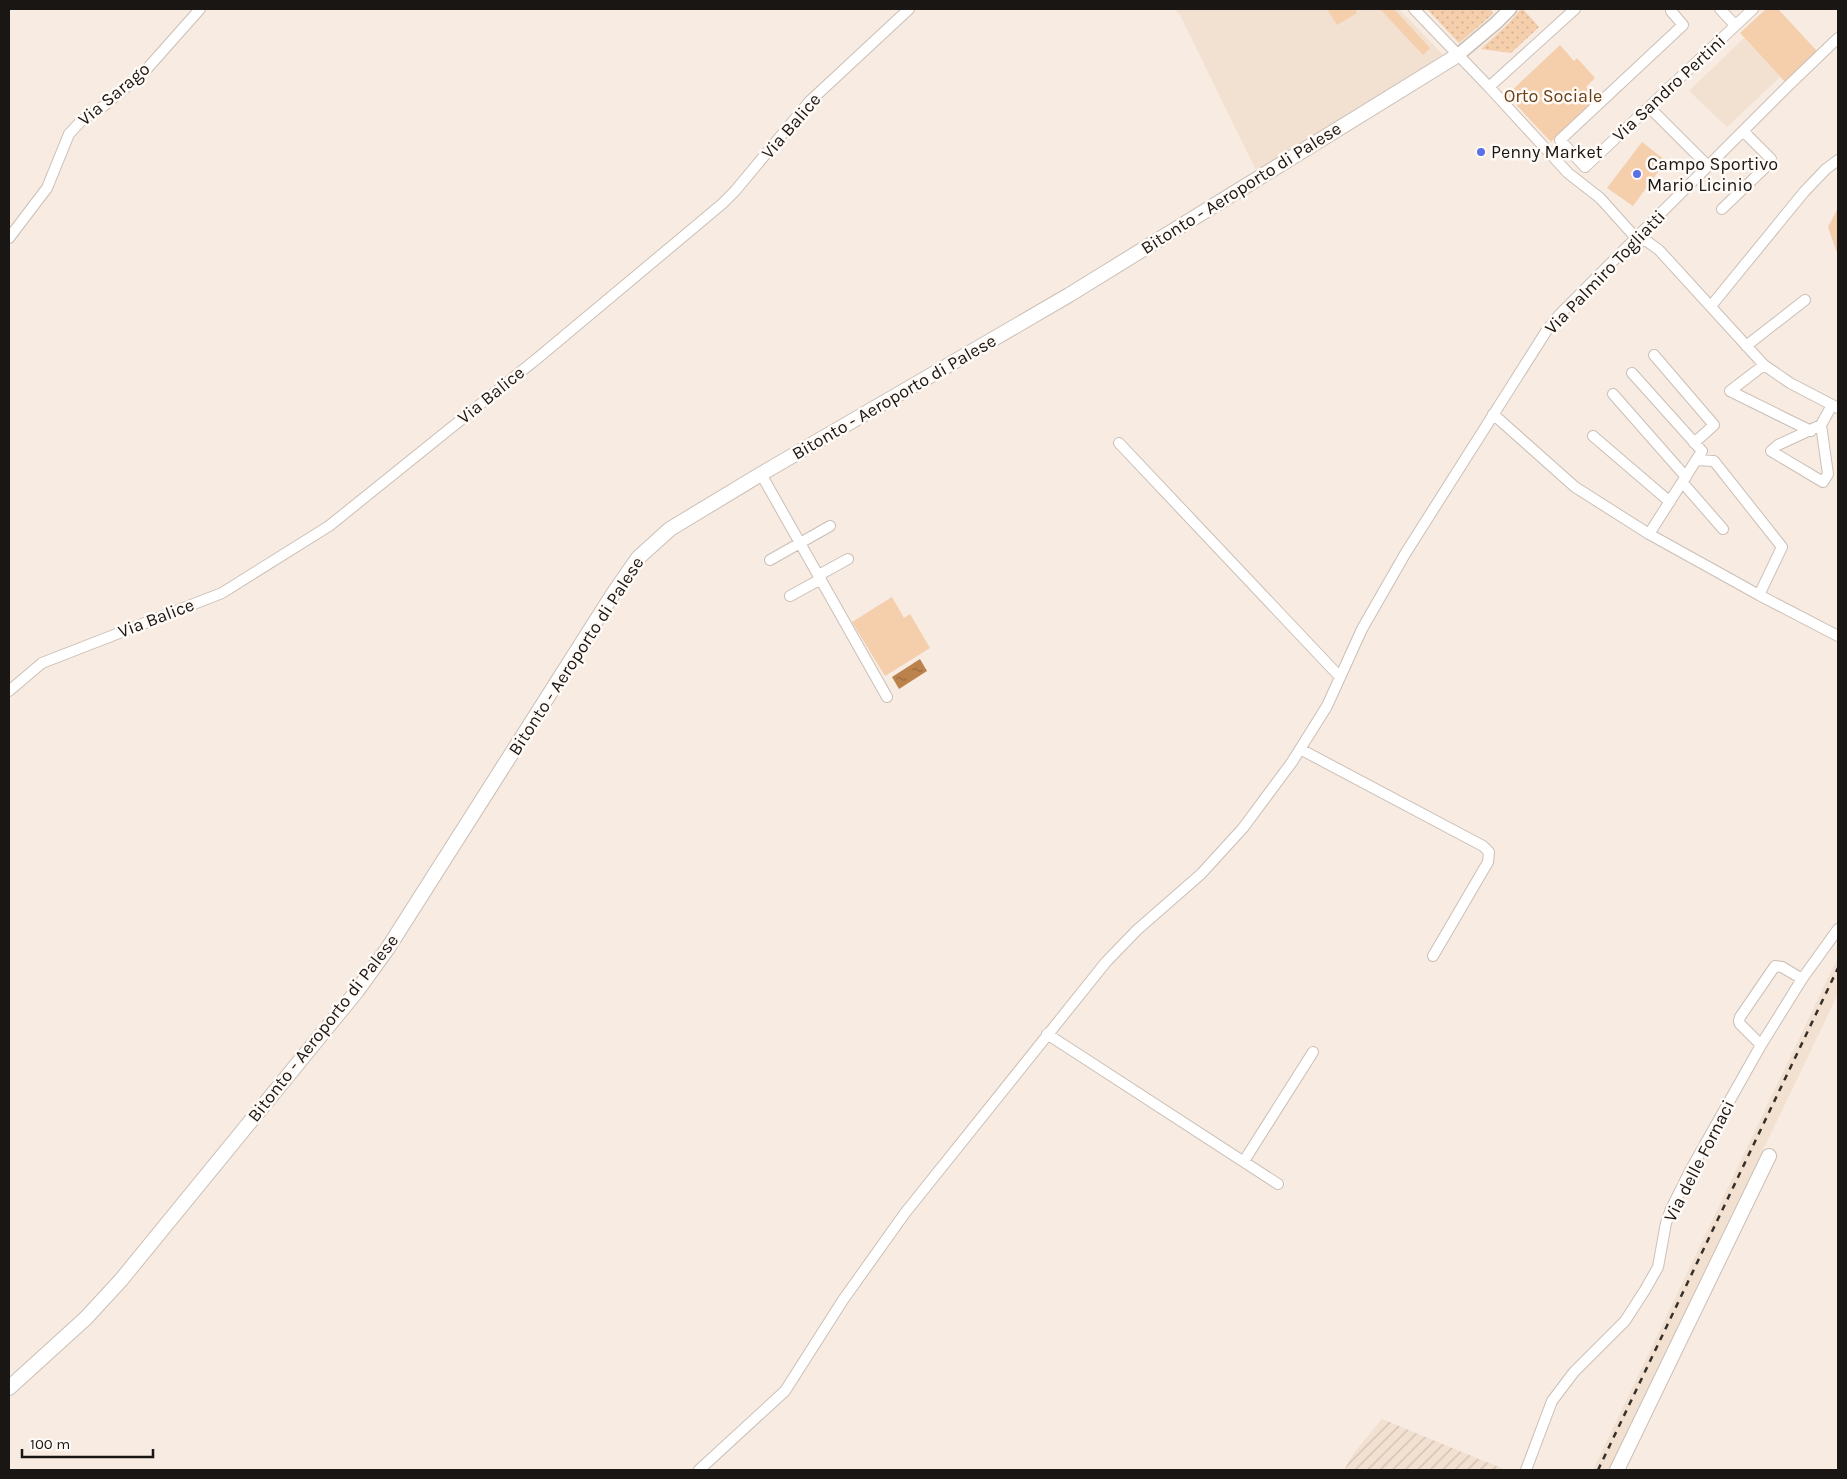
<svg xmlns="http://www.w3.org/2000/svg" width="1847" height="1479" viewBox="0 0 1847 1479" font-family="Karla,sans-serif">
<defs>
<pattern id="industrial-furrows" width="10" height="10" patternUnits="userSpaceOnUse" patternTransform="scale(1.25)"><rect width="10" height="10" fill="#f2e0d1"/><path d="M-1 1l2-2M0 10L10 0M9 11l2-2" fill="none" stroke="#cfbfb3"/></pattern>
<pattern id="grass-dots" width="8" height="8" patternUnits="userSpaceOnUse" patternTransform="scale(1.25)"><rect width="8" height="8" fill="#f5ceac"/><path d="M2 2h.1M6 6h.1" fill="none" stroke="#d1b093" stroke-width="1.8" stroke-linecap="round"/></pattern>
<pattern id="water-ripples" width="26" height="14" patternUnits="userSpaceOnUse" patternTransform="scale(1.25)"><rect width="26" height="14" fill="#bc824c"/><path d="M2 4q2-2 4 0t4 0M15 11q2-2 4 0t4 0" fill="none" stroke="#98693e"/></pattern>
</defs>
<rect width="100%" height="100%" fill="#f7ebe2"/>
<path fill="#f2e0d1" d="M1174,9h225l44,46 -187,115 -76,-155z
M1744,38l36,39 -53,50 -38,-36z
M1838,957v37l-229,476h-16z"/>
<path fill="url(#industrial-furrows)" d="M1382,1419l102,42 23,9h-163l10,-17z"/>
<path fill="url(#grass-dots)" d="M1427,9h64l2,5 -34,29z
M1521,9h2l16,18 -28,26 -30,-4 27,-25z"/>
<path fill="#f5ceac" d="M1327,9h28l2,4 -20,12z
M1380,9h14l36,39 -7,7z
M1766,9h12l39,42 -32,31 -45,-49z
M1560,45l14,16 3,-3 18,20 -9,9 11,12 -46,43 -44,-47z
M1642,142l24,19 -33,45 -26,-18z
M1838,208v48l-10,-29z
M892,597l12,21 6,-4 20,34 -45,28 -33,-54z"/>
<path fill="url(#water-ripples)" d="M920,659l7,12 -28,18 -7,-12z"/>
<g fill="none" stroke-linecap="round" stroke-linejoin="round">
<defs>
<path id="minor" d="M1414,9l75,78 86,-78
M1720,9l15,16
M1671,11l12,14 -123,115 25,27 168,-158
M1489,87l79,86 32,25 36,40 12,4 11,8 105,115 26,18 48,25
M1649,107l59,59
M1722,209l49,-47v-3l-28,-28
M9,238l38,-50 22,-54 12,-13 24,-16 40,-34 55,-62
M1711,306l93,-114 22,-23 12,-9
M1746,346l59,-46
M1654,355l60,70 -20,18
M1764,365l-34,26 81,40
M1632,373l70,78 -53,83
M1613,394l73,83
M1493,414l82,73 74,47 110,61 79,41
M1821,425l7,49 -5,8 -52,-31 7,-6 43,-20 11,-20
M1593,436l77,66
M1119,443l221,234
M1696,460l18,1 68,86 -23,48
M761,474l126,223
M1682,482l41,47
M770,560l60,-34
M819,575l29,-16
M790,596l31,-17
M9,691l33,-28 180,-70 107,-67 210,-169 183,-153 13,-13 74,-89 100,-93
M1300,749l183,97 6,6 -1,10 -55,94
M1047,1034l231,150
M1761,1045l-21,-21 -1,-3 1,-4 35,-51 7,1 20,12
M1244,1161l69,-109
M699,1470l86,-79 58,-91 62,-87 201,-251 31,-32 64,-56 42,-46 49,-66 35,-56 35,-77 43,-75 142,-224 13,-16 230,-230 48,-46
M1526,1470l26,-69 22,-29 51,-51 20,-31 13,-23 8,-44 5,-14 19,-38 71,-126 41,-66 36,-50"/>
<path id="tertiary" d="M1458,55l38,-32 14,-14"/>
<path id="secondary" d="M9,1388l77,-70 35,-38 236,-289 31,-43 225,-354 25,-36 32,-29 91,-55 308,-179 389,-240
M1617,1470l152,-314"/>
</defs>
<use href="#minor" stroke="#cabfb6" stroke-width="12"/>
<use href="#tertiary" stroke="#cabfb6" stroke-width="15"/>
<use href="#secondary" stroke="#cabfb6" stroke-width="16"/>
<use href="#minor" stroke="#fff" stroke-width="10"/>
<use href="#tertiary" stroke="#fff" stroke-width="12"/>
<use href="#secondary" stroke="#fff" stroke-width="14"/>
<path stroke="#35302c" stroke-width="2.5" stroke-dasharray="6 6" stroke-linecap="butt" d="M1598,1470l240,-502"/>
</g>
<g fill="#5a70e6" stroke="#fffaf6" stroke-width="2">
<circle cx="1481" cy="152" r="5"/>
<circle cx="1637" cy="174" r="5"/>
</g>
<g text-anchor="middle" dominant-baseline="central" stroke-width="5" stroke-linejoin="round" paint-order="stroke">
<g font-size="18" fill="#1a1613" stroke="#fffaf6">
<text transform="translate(1669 88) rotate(-43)">Via Sandro Pertini</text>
<text transform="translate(114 94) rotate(-40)">Via Sarago</text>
<text transform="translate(791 126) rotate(-49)">Via Balice</text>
<text transform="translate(1241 188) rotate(-32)">Bitonto - Aeroporto di Palese</text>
<text transform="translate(1605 272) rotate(-46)">Via Palmiro Togliatti</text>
<text transform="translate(491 395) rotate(-39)">Via Balice</text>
<text transform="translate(894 397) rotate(-30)">Bitonto - Aeroporto di Palese</text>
<text transform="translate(156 618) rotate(-21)">Via Balice</text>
<text transform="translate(576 656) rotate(-57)">Bitonto - Aeroporto di Palese</text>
<text transform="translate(323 1028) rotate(-52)">Bitonto - Aeroporto di Palese</text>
<text transform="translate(1699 1161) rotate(-63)">Via delle Fornaci</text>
</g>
<g font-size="18" fill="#694018" stroke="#fffaf6">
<text x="1553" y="96">Orto Sociale</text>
</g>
<g font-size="18" fill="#1a1613" stroke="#fffaf6" text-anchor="start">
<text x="1491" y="152">Penny Market</text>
<text x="1647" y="164">Campo Sportivo<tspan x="1647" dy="21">Mario Licinio</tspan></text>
</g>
</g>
<rect width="1847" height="1479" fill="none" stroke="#1a1613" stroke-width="20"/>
<path d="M22 1449v8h131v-8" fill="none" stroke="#1a1613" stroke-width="2.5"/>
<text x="30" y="1449" font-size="15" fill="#1a1613" stroke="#fffaf6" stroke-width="4" paint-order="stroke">100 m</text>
</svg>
